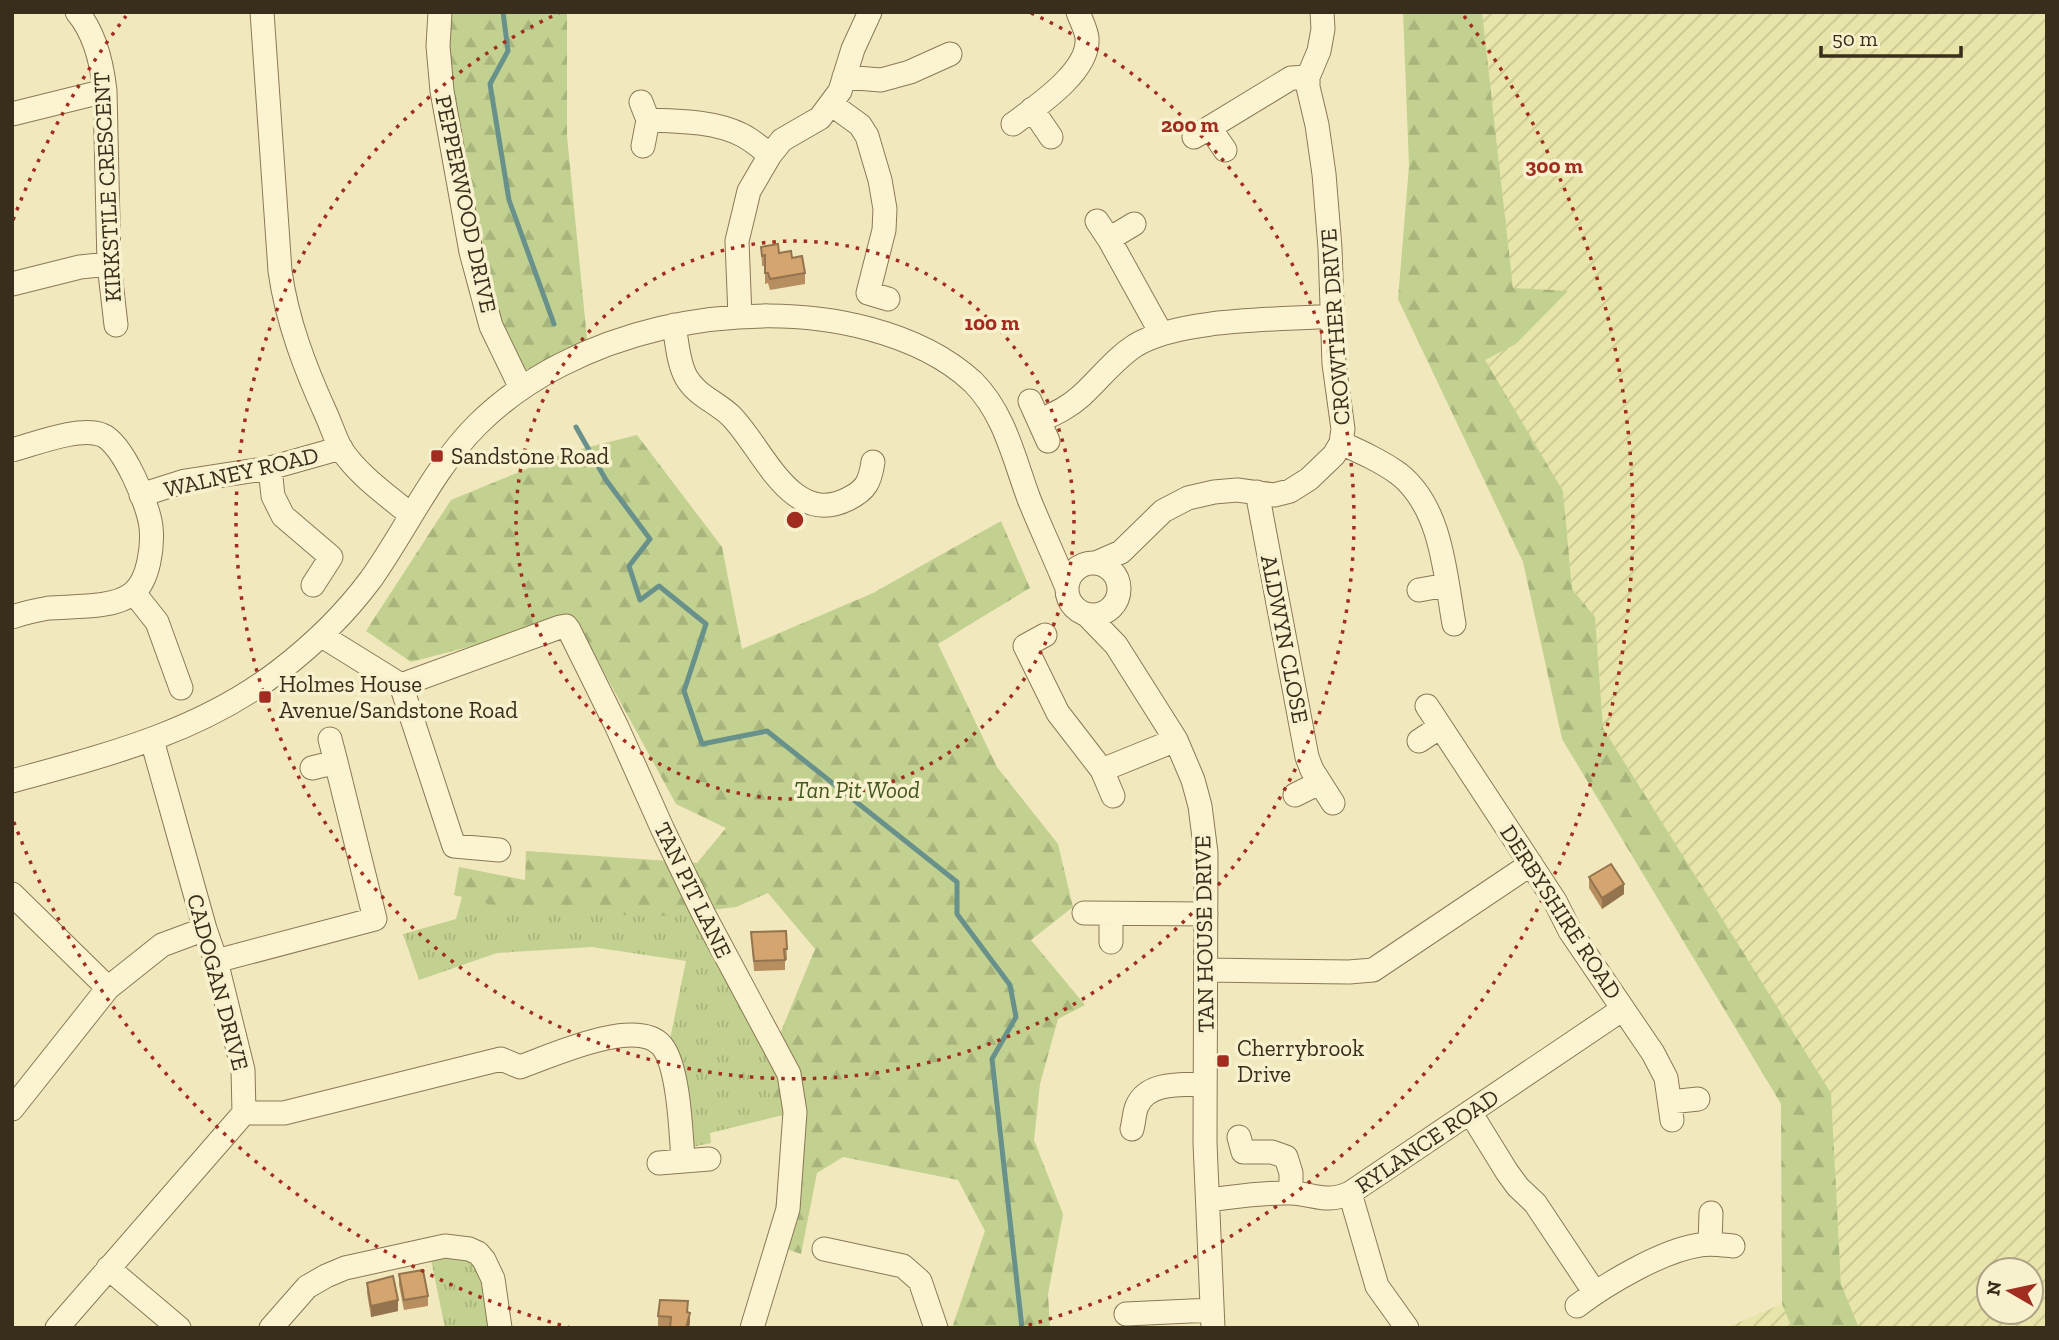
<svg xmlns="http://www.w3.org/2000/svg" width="2059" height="1340" viewBox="0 0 2059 1340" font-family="'Zilla Slab',serif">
<defs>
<pattern id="farmland-furrows" width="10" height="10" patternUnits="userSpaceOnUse" patternTransform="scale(1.75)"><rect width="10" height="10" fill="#e8e5aa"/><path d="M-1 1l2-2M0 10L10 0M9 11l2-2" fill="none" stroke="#c8c592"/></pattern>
<pattern id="grass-tufts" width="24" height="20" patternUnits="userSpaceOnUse" patternTransform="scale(1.75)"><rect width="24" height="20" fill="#c2d190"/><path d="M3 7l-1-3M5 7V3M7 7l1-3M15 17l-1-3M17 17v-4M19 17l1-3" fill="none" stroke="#a7b47c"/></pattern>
<pattern id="forest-firs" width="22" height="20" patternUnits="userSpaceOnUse" patternTransform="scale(1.75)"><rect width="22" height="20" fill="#c2d190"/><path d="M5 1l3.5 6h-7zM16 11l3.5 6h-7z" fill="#a7b47c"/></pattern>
</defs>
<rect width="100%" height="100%" fill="#f2e8bd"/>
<path fill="url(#farmland-furrows)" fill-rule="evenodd" d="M1482,12h565v1316h-188l-18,-44 -10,-191 -228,-365 -8,-111 -23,-28 -9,-98 -79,-131 32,-16 51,-53 -54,-2zM1989,1270h42v42h-42z
M1782,1304l10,24h-66z"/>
<path fill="url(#grass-tufts)" d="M465,886l238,27 92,199 -85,21 1,10 -23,5 -19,-104 17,-83 -94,-14 -95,6 -78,27 -16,-46 53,-15z
M469,1249l31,79h-55l-16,-78z"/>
<path fill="url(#forest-firs)" d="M448,12h119v124l20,203 -7,17 -56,14 -23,-48 -18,-69 -33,-178z
M1403,12h79l31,276 55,3 -52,53 -31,16 78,131 9,98 23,28 8,111 228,365 10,191 18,44h-67l-10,-24 -1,-200 -219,-365 -39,-177 -125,-263 11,-133z
M637,435l85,112 20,102 131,-56 128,-72 29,67 -92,56 59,123 61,77 15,63 -42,33 54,65 -27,14 -18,65 -6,56 29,74 -15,80 2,34h-98l33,-97 -27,-51 -115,-23 -26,16 -16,81 -32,-11 20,-117 -28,-46 54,-131 -47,-56 -32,14 -82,10 -157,-11 -43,-11 5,-28 66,13 1,-29 171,12 29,-35 -50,-24 -101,-185 -164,43 -45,-31 85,-131 114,-47z"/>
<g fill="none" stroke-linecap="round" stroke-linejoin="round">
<path stroke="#68918c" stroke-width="5" d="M503,12l5,39 -18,33 19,116 45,124
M576,427l30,53 44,59 -21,27 11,34 19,-14 47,38 -22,67 18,53 65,-13 190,151v32l53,71 6,32 -24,42 30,269"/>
<defs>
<path id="minor" d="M77,12c18,21 25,52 28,79l4,173 7,61
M262,12l18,259c7,50 25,97 46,143 5,11 9,24 15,35 17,26 46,46 70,66
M440,12l-2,34 4,45 29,161 20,74 30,62
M844,77l37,3 29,-8 40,-18
M641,102l7,18 -5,26
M831,104l29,21 7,11 13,44 5,29 -1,21 -16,63 20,6
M1032,109l19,28
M12,114l93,-23
M648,120c30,1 67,1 94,15 10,5 19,13 28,20
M1013,124c24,-18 77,-53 74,-86 -1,-9 -6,-17 -9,-26
M1210,128l15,22
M1194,137l97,-59 17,-1
M1097,221l12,18
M1134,224l-25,15 52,94
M12,284l68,-17 29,-3
M740,317l-3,-76 12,-50 21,-36 12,-15 38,-22 20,-27 13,-42 17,-37
M674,325c3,17 4,37 12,52 10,18 30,25 44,38 33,32 60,113 118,84 18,-9 22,-17 25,-37
M1030,401l18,40
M1039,421c15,-7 29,-13 42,-25 19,-17 33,-37 55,-51 45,-27 142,-25 196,-29
M1341,443c20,9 40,18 58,31 43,34 46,100 55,150
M12,450c23,-6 68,-24 90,-15 21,8 47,71 49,92 2,19 -2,53 -18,66 -19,16 -61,13 -84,15 -12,2 -25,5 -37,9
M270,468l3,28 10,20 48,41 -18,28
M1257,492l50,265 5,13 21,33
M141,495l44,-14 85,-13 71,-20
M1096,563l25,-11 42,-41 25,-13 26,-6 23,-2 37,5 16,-4 19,-12 25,-24 7,-12 2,-14 -9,-65 -4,-116 -6,-74 -7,-49 -9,-38v-10l11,-26 4,-22 -1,-17
M1067 589a26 26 0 1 1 52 0a26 26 0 1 1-52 0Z
M1419,590l28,-5
M134,593l23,29 24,66
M1086,614l30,31 60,95 17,40 7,26 6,47 -1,290 8,185
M1045,635l-20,11 33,67 44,57 74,-30
M322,636l79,49 53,161 45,4
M401,685l159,-58 6,-1 3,4 48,97 46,103 40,83 86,161 6,38 -7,97 -36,119
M1427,706l128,195 15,30 83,122 13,25 6,42
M1419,741l21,-14
M312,768l24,-6 -6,-23
M1102,770l11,26
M12,781c95,-26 188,-49 267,-110 34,-26 66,-57 92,-92 36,-51 62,-110 106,-154 95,-95 265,-131 393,-96 37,10 74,26 103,53 32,32 41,77 56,117 12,30 26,59 38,89
M1295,795l24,-12
M12,894l96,94
M1084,913l122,1
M1111,915v27
M216,961l159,-42 -39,-157
M1207,970l142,2 24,-2 158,-106
M1670,1102l28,-3
M12,1109l96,-121 54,-43 43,-16
M1470,1112l37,60 11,15 17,16 60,90
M244,1113h40l217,-54 19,8c31,-11 117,-51 142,-21 17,21 19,87 21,115
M1132,1129c2,-7 2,-16 5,-23 11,-25 45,-21 68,-22
M1239,1137l4,15h29l14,5 5,16v20
M659,1163l50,-4
M1350,1193l27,93 30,42
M1208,1200c27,-3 56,-8 83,-7 23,1 35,11 59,0l273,-184
M1710,1244l1,-31
M824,1249l79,17 17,15 16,47
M108,1268l71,60
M1577,1306c29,-22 86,-56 123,-61 11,-2 23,0 33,1
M1126,1314l86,-4
M57,1328l187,-215 -1,-43 -27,-109 -11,-32 -53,-189
M271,1328l36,-41 19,-11 19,-8 100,-22 24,3 9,4 6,7 9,19 7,49"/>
</defs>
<use href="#minor" stroke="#8b7855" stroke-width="25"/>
<use href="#minor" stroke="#fcf4d1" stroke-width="23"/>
</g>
<path fill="#b68e5f" d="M761,247l31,11 13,15v11l-35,6 -2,-7 -3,1v-18h-3z
M1589,877l35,17 -22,15 -13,-21z
M786,931l1,29h-2v10l-31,1 -3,-39z
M399,1274l29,22v10l-24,4 -5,-25z
M367,1283l31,28 -27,6 -4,-24z
M688,1312l2,11 -20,5 -12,-1v-11z"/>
<path fill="#94744e" d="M1624,884v10l-22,15v-11z
M398,1300v11l-27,6v-11z
M690,1313v10l-1,5h-3z"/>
<path fill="#d4a56f" stroke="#94744e" stroke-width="2" d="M778,244l1,9 12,-2 1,7 10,-2 3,17 -35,6 -2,-6h-3v-18l-3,1 -1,-9z
M1611,864l13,20 -22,14 -13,-21z
M786,931l1,18h-3l1,11 -31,1 -3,-29z
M423,1270l5,26 -24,4 -5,-26z
M393,1276l5,24 -27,6 -4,-23z
M660,1300l28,1 -1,11 3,1 -4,15h-16l1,-11 -13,-1z"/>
<g fill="none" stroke="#a02d1f" stroke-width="3.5" stroke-dasharray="3.5 7">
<circle cx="795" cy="520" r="279"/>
<path d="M1031 13A559 559 0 1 1 559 13"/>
<path d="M571 1328A838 838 0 0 1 13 820M13 220A838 838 0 0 1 126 16M1464 16A838 838 0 0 1 1019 1328"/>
</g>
<g fill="#a02d1f" stroke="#f8f1ce" stroke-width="2.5">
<rect x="430" y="449" width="14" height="14" rx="3.5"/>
<rect x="258" y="690" width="14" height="14" rx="3.5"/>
<rect x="1216" y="1054" width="14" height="14" rx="3.5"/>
</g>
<g text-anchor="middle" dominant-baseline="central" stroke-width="7" stroke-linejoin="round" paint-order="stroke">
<g font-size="23" fill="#392d1b" stroke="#f8f1ce">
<text transform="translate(107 187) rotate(-93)">KIRKSTILE CRESCENT</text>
<text transform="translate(466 204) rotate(78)">PEPPERWOOD DRIVE</text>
<text transform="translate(1335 327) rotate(-94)">CROWTHER DRIVE</text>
<text transform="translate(241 472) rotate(-13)">WALNEY ROAD</text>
<text transform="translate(1285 639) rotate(79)">ALDWYN CLOSE</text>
<text transform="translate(693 890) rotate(64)">TAN PIT LANE</text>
<text transform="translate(1561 912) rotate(57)">DERBYSHIRE ROAD</text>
<text transform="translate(1204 934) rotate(-91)">TAN HOUSE DRIVE</text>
<text transform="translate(218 982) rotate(75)">CADOGAN DRIVE</text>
<text transform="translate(1427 1141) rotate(-34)">RYLANCE ROAD</text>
</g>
<g font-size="23" fill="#392d1b" stroke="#f8f1ce" text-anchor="start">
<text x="451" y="456">Sandstone Road</text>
<text x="279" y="684">Holmes House<tspan x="279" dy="26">Avenue/Sandstone Road</tspan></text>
<text x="1237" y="1048">Cherrybrook<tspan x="1237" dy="26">Drive</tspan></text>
</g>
<g font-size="23" font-style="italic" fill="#43581f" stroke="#f8f1ce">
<text x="857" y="790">Tan Pit Wood</text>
</g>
</g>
<circle cx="795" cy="520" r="10" fill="#a02d1f" stroke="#f8f1ce" stroke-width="3.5"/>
<g font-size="21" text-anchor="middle" font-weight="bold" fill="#a02d1f" stroke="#f8f1ce" stroke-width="7" stroke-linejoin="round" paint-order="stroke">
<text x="1190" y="132">200 m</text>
<text x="1554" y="173">300 m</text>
<text x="992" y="330">100 m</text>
</g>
<rect width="2059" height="1340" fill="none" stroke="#392d1b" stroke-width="28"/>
<g transform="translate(2010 1291) rotate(279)"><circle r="33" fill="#f8f1ce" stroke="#aca386" stroke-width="2"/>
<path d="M0-5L12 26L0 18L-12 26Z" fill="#a02d1f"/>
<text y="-10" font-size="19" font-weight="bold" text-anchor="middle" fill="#392d1b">N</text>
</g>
<path d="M1821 46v10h140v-10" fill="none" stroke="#392d1b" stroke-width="3.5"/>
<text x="1832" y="46" font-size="21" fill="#392d1b" stroke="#f8f1ce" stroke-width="5" paint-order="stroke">50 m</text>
</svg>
